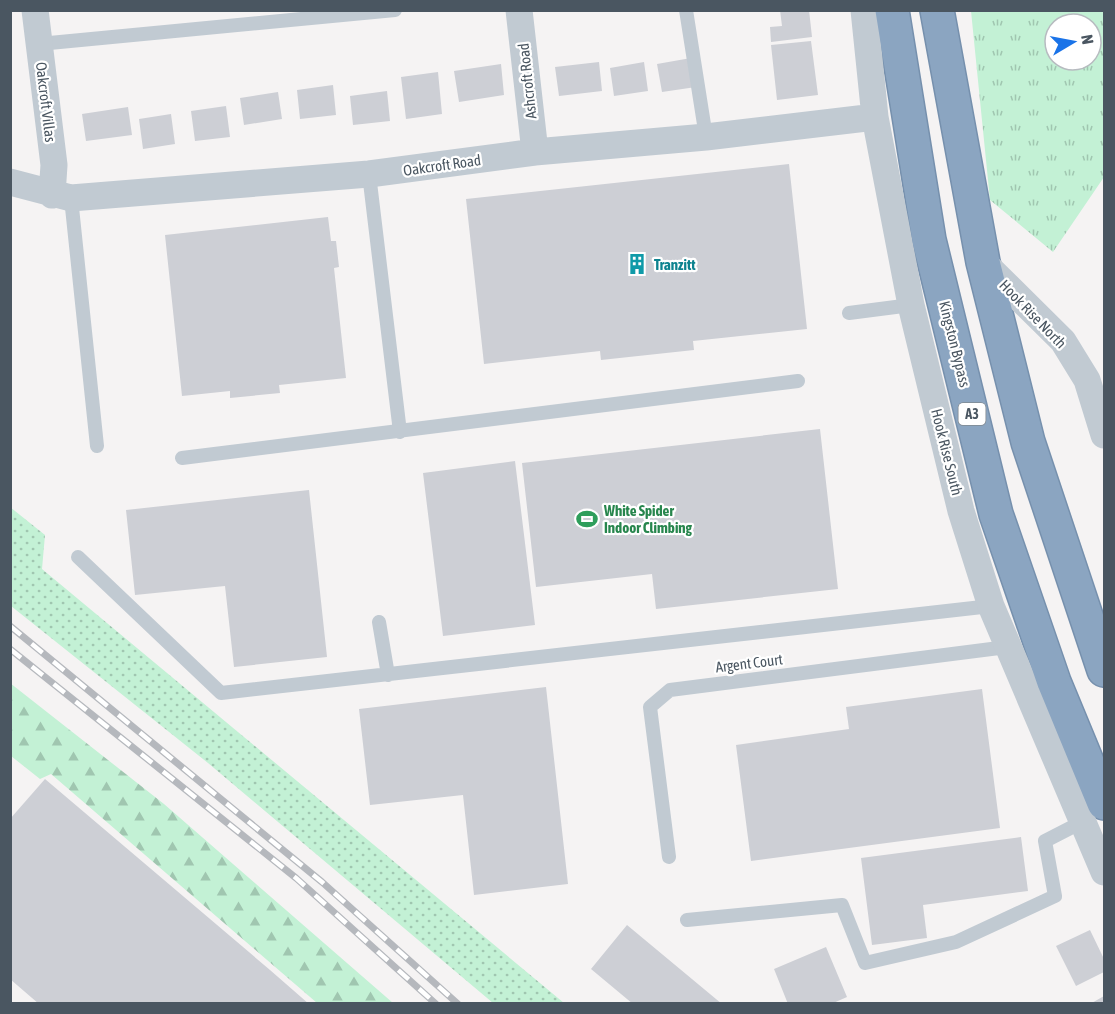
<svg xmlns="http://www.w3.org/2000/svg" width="1115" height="1014" viewBox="0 0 1115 1014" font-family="'Asap Condensed',sans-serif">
<defs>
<pattern id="grass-dots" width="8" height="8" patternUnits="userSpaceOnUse" patternTransform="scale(1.5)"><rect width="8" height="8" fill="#c3f1d5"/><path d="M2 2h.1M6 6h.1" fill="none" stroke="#a0c6b0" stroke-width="1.8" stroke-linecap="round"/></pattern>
<pattern id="forest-firs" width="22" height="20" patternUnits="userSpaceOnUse" patternTransform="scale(1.5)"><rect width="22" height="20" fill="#c3f1d5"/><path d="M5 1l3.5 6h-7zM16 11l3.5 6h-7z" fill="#a0c6b0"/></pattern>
<pattern id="park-tufts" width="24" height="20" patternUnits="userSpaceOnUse" patternTransform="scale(1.5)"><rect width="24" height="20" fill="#c3f1d5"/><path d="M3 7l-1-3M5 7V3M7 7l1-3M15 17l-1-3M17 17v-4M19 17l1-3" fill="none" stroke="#a0c6b0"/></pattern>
</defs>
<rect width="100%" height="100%" fill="#f5f3f3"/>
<path fill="url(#grass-dots)" d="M10,507l35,28 -3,34 522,434h-71l-285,-240 -197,-157z"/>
<path fill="url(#forest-firs)" d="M10,683l154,121 229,199h-76l-266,-229 -11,5 -29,-23z"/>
<path fill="url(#park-tufts)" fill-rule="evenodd" d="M971,11h133v166l-51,75 -63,-52zM1055,24h36v36h-36z"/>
<path fill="#cdcfd5" d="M780,10h29l3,27 -41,5 -1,-15 12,-1z
M811,41l7,54 -41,5 -6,-55z
M691,58l5,29 -34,5 -5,-28z
M599,62l3,29 -43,5 -4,-29z
M644,62l4,29 -34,5 -4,-28z
M501,64l3,31 -45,7 -5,-31z
M438,72l4,42 -36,5 -5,-42z
M333,85l3,30 -36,4 -3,-29z
M387,91l3,30 -37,4 -3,-29z
M278,92l4,27 -38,6 -4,-27z
M226,106l4,31 -35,4 -4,-30z
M128,107l4,28 -46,6 -4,-27z
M171,114l4,30 -32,5 -4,-30z
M789,164l18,165 -114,12 1,9 -93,10 -1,-9 -116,13 -18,-165z
M328,217l3,24h5l3,26 -5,1 12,110 -67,7 1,8 -50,5v-7l-48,5 -17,-161z
M820,429l18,160 -182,20 -4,-35 -116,13 -14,-124z
M515,461l20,164 -92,11 -20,-163z
M309,490l18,167 -93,10 -9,-81 -90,9 -9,-85z
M546,687l22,197 -94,11 -11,-100 -93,10 -11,-96z
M982,689l18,139 -249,33 -15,-116 113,-16 -3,-22z
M45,779l225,191 39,34h-270l-29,-25v-160z
M1021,837l7,54 -105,14 4,33 -55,7 -11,-87z
M627,925l95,79h-89l-42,-35z
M1090,930l14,29v13l-28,14 -20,-40z
M826,947l21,50 -16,7h-43l-14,-35z
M1104,996v8h-14z"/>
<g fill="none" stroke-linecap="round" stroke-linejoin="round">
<defs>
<path id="highway" d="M892,10l37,230 67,274 58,168 50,121
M937,10l46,252 45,180 76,228"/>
</defs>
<use href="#highway" stroke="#7690ad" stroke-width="36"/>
<path stroke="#c1cad2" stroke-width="14" d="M686,10l20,127
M39,44l356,-34
M369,174l31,258
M71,198l26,248
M849,313l62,-8
M182,458l616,-77
M78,557l143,136 770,-87
M379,622l9,53
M669,857l-19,-150 20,-17 337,-43
M687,920l155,-15 23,58 91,-21 99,-46 -10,-55 37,-19"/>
<path stroke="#c1cad2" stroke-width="27" d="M35,10l19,155 -2,30
M519,10l16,142
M864,10l11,107 36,188 50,206 30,95 113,266
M10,182l61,16 298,-24 166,-22 171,-15 169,-20
M983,262l80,79 24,39 17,55"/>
<use href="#highway" stroke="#8ba5c1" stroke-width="33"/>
<defs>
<path id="rail" d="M10,626l312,256 136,122
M10,649l286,229 140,126"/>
</defs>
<use href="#rail" stroke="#b5b8bd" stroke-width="7"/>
<use href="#rail" stroke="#fff" stroke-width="4.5" stroke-dasharray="14" stroke-linecap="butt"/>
</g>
<defs>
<symbol id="building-bare" viewBox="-9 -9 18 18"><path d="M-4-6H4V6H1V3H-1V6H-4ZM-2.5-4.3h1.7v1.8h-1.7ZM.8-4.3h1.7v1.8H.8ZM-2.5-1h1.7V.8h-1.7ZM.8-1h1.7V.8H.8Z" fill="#0f9aa8" stroke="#fff" stroke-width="2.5" paint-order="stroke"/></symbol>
<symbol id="stadium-bare" viewBox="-9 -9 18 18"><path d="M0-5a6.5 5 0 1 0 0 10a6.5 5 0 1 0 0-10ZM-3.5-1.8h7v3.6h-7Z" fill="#2e9e5b" stroke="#fff" stroke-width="2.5" paint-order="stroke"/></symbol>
</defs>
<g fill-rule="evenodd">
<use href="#building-bare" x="622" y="249" width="30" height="30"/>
<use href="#stadium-bare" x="572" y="504" width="30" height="30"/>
</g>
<g text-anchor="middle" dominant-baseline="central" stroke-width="4.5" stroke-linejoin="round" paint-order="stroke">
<rect fill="#fff" stroke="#808990" stroke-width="1.5" x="958.5" y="403" width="27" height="22" rx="4.5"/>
<g font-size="14" font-weight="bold" fill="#4a5661">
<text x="972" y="414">A3</text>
</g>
<g font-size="15" fill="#4a5661" stroke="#fff">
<text transform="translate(527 81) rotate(-96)">Ashcroft Road</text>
<text transform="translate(46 102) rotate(83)">Oakcroft Villas</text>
<text transform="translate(442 165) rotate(-8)">Oakcroft Road</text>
<text transform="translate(1033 314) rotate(46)">Hook Rise North</text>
<text transform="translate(955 344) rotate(76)">Kingston Bypass</text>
<text transform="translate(947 452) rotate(76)">Hook Rise South</text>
<text transform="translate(749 663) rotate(-7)">Argent Court</text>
</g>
<g font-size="15" font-weight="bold" fill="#0d838f" stroke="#fff" text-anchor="start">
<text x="654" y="264">Tranzitt</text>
</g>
<g font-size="15" font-weight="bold" fill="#27864d" stroke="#fff" text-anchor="start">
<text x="604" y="510">White Spider<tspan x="604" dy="17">Indoor Climbing</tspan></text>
</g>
</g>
<rect width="1115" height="1014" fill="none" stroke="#4a5661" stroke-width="24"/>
<g transform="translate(1073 42) rotate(80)"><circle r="28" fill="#ffffff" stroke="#b7bbc0" stroke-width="1.5"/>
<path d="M0-4.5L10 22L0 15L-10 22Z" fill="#1a73e8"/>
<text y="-9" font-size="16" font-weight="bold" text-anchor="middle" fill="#4a5661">N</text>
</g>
</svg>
